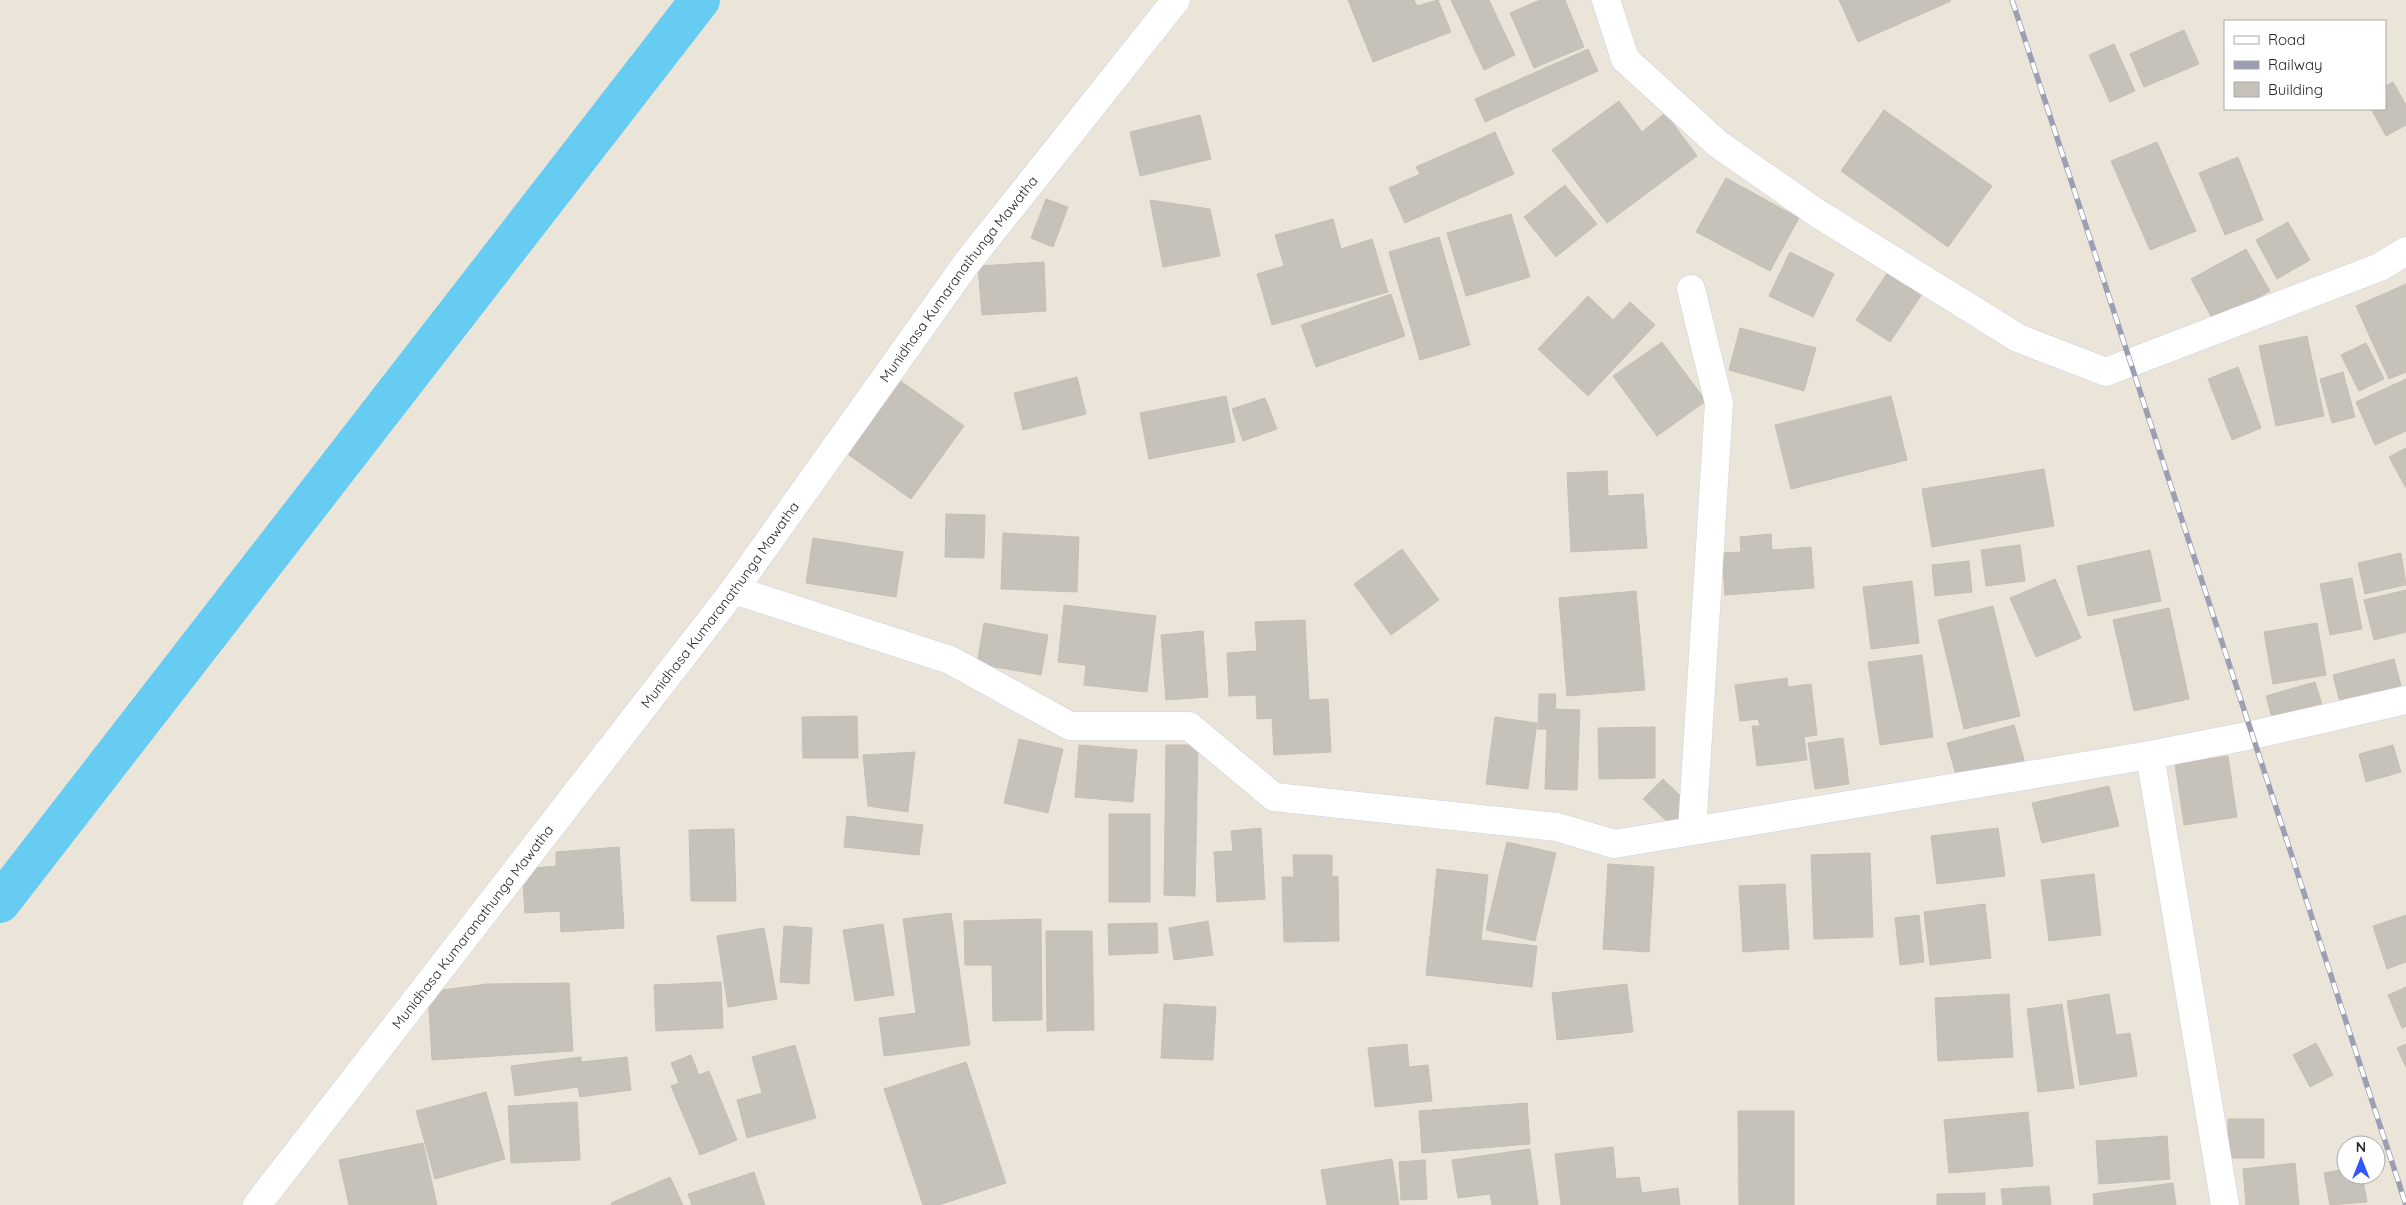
<svg xmlns="http://www.w3.org/2000/svg" width="2406" height="1205" viewBox="0 0 2406 1205" font-family="Quicksand,sans-serif">
<rect width="100%" height="100%" fill="#ebe4d9"/>
<g fill="none" stroke-linecap="round" stroke-linejoin="round">
<path stroke="#67ccf2" stroke-width="40" d="M0,903l700,-903"/>
</g>
<path fill="#c6c1b9" stroke="#c6c0b3" d="M1348,0h66l3,6 21,-6 13,32 -78,30z
M1451,0h38l26,55 -31,15z
M1540,0h25l19,47 -50,21 -24,-55z
M1839,0h111l1,1 -93,41z
M2184,30l15,34 -55,23 -14,-33z
M2114,44l21,47 -25,11 -21,-47z
M1588,49l10,22 -113,51 -10,-23z
M2393,82l13,23v20l-20,11 -15,-27h14v-23z
M1619,101l23,31 23,-19 32,43 -90,67 -55,-73z
M1884,110l108,76 -44,61 -107,-76z
M1200,115l11,44 -71,17 -10,-44z
M1495,132l19,42 -109,49 -16,-35 31,-14 -4,-7z
M2157,142l39,89 -46,19 -39,-89z
M2238,157l25,63 -38,15 -26,-62z
M1726,178l73,40 -29,53 -74,-39z
M1565,185l32,39 -41,33 -32,-40z
M1046,199l22,8 -15,40 -22,-9z
M1150,200l60,9 10,47 -57,11z
M1511,214l19,63 -64,19 -19,-63z
M1333,219l8,30 31,-10 16,53 -116,33 -15,-51 27,-8 -9,-31z
M2288,222l22,38 -33,19 -21,-39z
M1439,237l31,108 -50,15 -31,-108z
M2246,249l24,42 -56,31 -23,-43z
M1790,252l44,22 -21,43 -44,-21z
M1044,262l2,49 -64,4 -4,-49z
M1890,269l34,22 -34,51 -34,-22z
M2406,284v88l-17,7 -33,-73z
M1391,294l14,42 -89,31 -15,-42z
M1588,296l25,24 17,-18 25,23 -67,71 -50,-47z
M1740,328l76,20 -12,43 -75,-21z
M2307,336l17,80 -48,10 -17,-80z
M1662,342l44,59 -49,35 -44,-60z
M2366,343l18,36 -25,12 -18,-36z
M2238,367l23,61 -29,12 -24,-61z
M2343,372l12,45 -23,6 -12,-44z
M895,377l69,49 -53,73 -69,-49z
M1077,377l9,37 -63,16 -9,-37z
M2406,379v52l-31,14 -19,-43z
M1226,396l9,46 -86,17 -9,-46z
M1891,396l16,64 -116,29 -16,-64z
M1265,398l12,31 -34,12 -11,-32z
M2406,448v40l-17,-31z
M2044,469l10,57 -122,21 -10,-58z
M1607,471l1,25 35,-2 4,54 -76,4 -4,-79z
M946,514l39,1 -1,43 -39,-1z
M1003,533l76,4 -2,55 -76,-3z
M1771,534l1,16 39,-3 3,41 -89,7 -3,-42 19,-1 -1,-15z
M813,538l90,14 -7,45 -90,-14z
M2020,545l5,36 -39,5 -5,-36z
M1402,549l37,51 -48,35 -37,-51z
M2150,550l11,51 -73,15 -11,-50z
M2401,553l5,32 -41,9 -7,-31z
M1969,561l3,31 -37,4 -3,-31z
M2352,578l10,51 -32,6 -10,-51z
M2055,579l26,59 -45,19 -26,-59z
M1912,581l7,62 -48,6 -8,-62z
M2406,590v42l-32,8 -10,-40z
M1636,591l9,99 -78,6 -8,-98z
M1064,605l92,11 -9,76 -63,-7 2,-20 -28,-3z
M1993,606l27,110 -56,13 -26,-109z
M2169,608l20,91 -55,12 -21,-91z
M1305,620l4,80 19,-1 3,53 -57,3 -2,-37 -15,1 -1,-24 -27,1 -2,-43 30,-2 -2,-29z
M984,623l64,12 -7,40 -64,-11z
M2317,623l9,52 -53,9 -9,-52z
M1203,631l5,66 -42,3 -5,-65z
M1922,655l11,82 -53,8 -12,-83z
M2394,659l9,35 -61,16 -9,-35z
M1787,678l1,9 23,-3 6,51 -13,2 3,23 -50,6 -5,-40h8l-2,-7 -18,2 -5,-36z
M2315,682l9,29 -50,14 -8,-29z
M1539,694h17l-1,15 25,1 -3,80 -32,-1 2,-60h-9z
M857,716l1,42h-55l-1,-41z
M1495,717l42,6 -9,66 -42,-5z
M2014,725l11,38 -67,19 -11,-39z
M1655,727v51l-56,1 -1,-51z
M1843,738l6,46 -34,5 -7,-46z
M1019,739l44,10 -15,64 -44,-10z
M1079,745l58,5 -4,52 -58,-5z
M1166,745h32l-3,151 -31,-1z
M2393,745l8,27 -35,10 -7,-28z
M915,752l-7,60 -40,-6 -5,-51z
M2228,756l9,61 -53,8 -9,-61z
M1663,779l28,27 -19,20 -29,-27z
M2109,786l10,40 -77,17 -10,-40z
M1109,814h41v88h-41z
M847,816l76,9 -4,30 -75,-8z
M1261,828l4,71 -48,3 -3,-50 19,-1 -2,-20z
M1998,828l7,48 -68,8 -6,-48z
M734,829l2,72h-45l-2,-71z
M1507,842l49,11 -21,88 -49,-11z
M619,847l5,81 -63,4 -1,-21 -35,2 -3,-44 34,-3v-14z
M1870,853l3,84 -59,2 -3,-84z
M1293,855h39v22l6,-1 1,65 -55,1 -2,-65h12z
M1608,864l46,3 -5,85 -46,-3z
M1437,869l51,6 -7,65 56,6 -5,41 -106,-12z
M2094,874l7,61 -52,6 -8,-61z
M1785,884l4,65 -46,3 -4,-66z
M1985,904l6,54 -61,7 -6,-53z
M951,913l19,132 -86,11 -5,-38 37,-5 -13,-94z
M1919,915l5,47 -24,3 -5,-47z
M2406,915v47l-19,7 -14,-43z
M1041,919l1,101 -49,1 -1,-56h-27l-1,-44z
M1208,921l5,34 -39,5 -5,-32z
M1157,923l1,30 -49,2 -1,-31z
M883,924l11,71 -39,6 -12,-71z
M784,926l28,2 -3,56 -29,-2z
M764,928l13,71 -49,8 -11,-71z
M1046,931h46l2,99 -47,1z
M721,982l2,46 -67,3 -2,-46z
M569,983l4,68 -141,9 -4,-68 59,-8z
M1627,984l6,48 -76,8 -5,-47z
M2406,987v39l-4,2 -14,-33z
M2009,994l4,63 -75,4 -3,-63z
M2109,994l7,41 14,-2 7,43 -57,9 -13,-84z
M1164,1004l52,3 -3,53 -52,-2z
M2062,1004l12,84 -36,4 -11,-83z
M2316,1043l17,32 -23,12 -17,-32z
M1407,1044l2,23 19,-2 4,36 -57,6 -7,-59z
M2406,1044v23l-9,-19z
M795,1045l21,73 -69,20 -10,-38 25,-7 -10,-36z
M691,1055l8,20 10,-4 28,69 -37,15 -29,-69 8,-3 -8,-20z
M581,1057v5l46,-5 4,33 -51,7 -2,-10 -63,9 -4,-30z
M966,1062l40,121 -67,22h-16l-39,-116z
M486,1092l19,67 -70,20 -19,-68z
M577,1102l3,58 -69,3 -3,-57z
M1527,1103l3,41 -108,9 -3,-42z
M1738,1111h56v94h-55z
M2028,1112l5,54 -84,7 -5,-53z
M2228,1119h36v39h-36z
M2167,1136l3,43 -71,5 -3,-43z
M423,1143l14,62h-88l-10,-45z
M1613,1147l3,32 23,-2 3,16 36,-5 2,17h-119l-6,-51z
M1530,1149l8,56h-46l-2,-11 -32,4 -6,-38z
M1392,1159l7,46h-72l-6,-35z
M1425,1160l2,39 -26,1 -2,-38z
M2295,1163l4,42h-53l-3,-36z
M2346,1169v6h16l5,27 -37,3 -6,-32z
M754,1172l11,33h-73l-4,-11z
M670,1177l13,28h-71l-1,-2z
M2173,1183l3,22h-82l-1,-11z
M2049,1186l2,19h-48l-2,-16z
M1985,1193v12h-48v-11z"/>
<g fill="none" stroke-linecap="round" stroke-linejoin="round">
<defs>
<g id="street">
<path d="M1606,0l19,59 93,85 99,69 201,125 88,34 274,-105 26,-16"/>
<path d="M1691,289l28,114 -27,428"/>
<path d="M734,590l216,70 120,66h119l85,71 283,30 57,17 536,-89 102,-20 154,-35"/>
<path d="M2150,755l75,450"/>
<path id="s1" d="M257,1205l477,-615 232,-326 210,-264"/>
</g>
</defs>
<use href="#street" stroke="#ced2e2" stroke-width="29"/>
<use href="#street" stroke="#fff" stroke-width="28"/>
<defs>
<path id="rail" d="M2012,0l394,1205"/>
</defs>
<use href="#rail" stroke="#9c9fb3" stroke-width="5.5"/>
<use href="#rail" stroke="#fff" stroke-width="4" stroke-dasharray="11" stroke-linecap="butt"/>
</g>
<g text-anchor="middle" dominant-baseline="central" stroke-width="4" stroke-linejoin="round" paint-order="stroke">
<g font-size="14" fill="#282828" stroke="#fff">
<text stroke="none"><textPath href="#s1" startOffset="1162">Munidhasa Kumaranathunga Mawatha</textPath></text>
<text stroke="none"><textPath href="#s1" startOffset="758">Munidhasa Kumaranathunga Mawatha</textPath></text>
<text stroke="none"><textPath href="#s1" startOffset="352">Munidhasa Kumaranathunga Mawatha</textPath></text>
</g>
</g>
<rect x="2224" y="20" width="162" height="90" fill="#ffffff" stroke="#a9a9a9"/>
<rect x="2234" y="36" width="25" height="8" fill="#ffffff" stroke="#a9a9a9"/>
<text x="2268" y="45" font-size="15" fill="#282828">Road</text>
<rect x="2234" y="61" width="25" height="8" fill="#9c9fb3" stroke="#a9a9a9"/>
<text x="2268" y="70" font-size="15" fill="#282828">Railway</text>
<rect x="2234" y="82" width="25" height="15" fill="#c6c1b9" stroke="#a9a9a9"/>
<text x="2268" y="95" font-size="15" fill="#282828">Building</text>
<g transform="translate(2361 1160)"><circle r="24" fill="#ffffff" stroke="#a9a9a9"/>
<path d="M0-4L9 19L0 12L-9 19Z" fill="#3256ff"/>
<text y="-8" font-size="14" font-weight="bold" text-anchor="middle" fill="#282828">N</text>
</g>
</svg>
